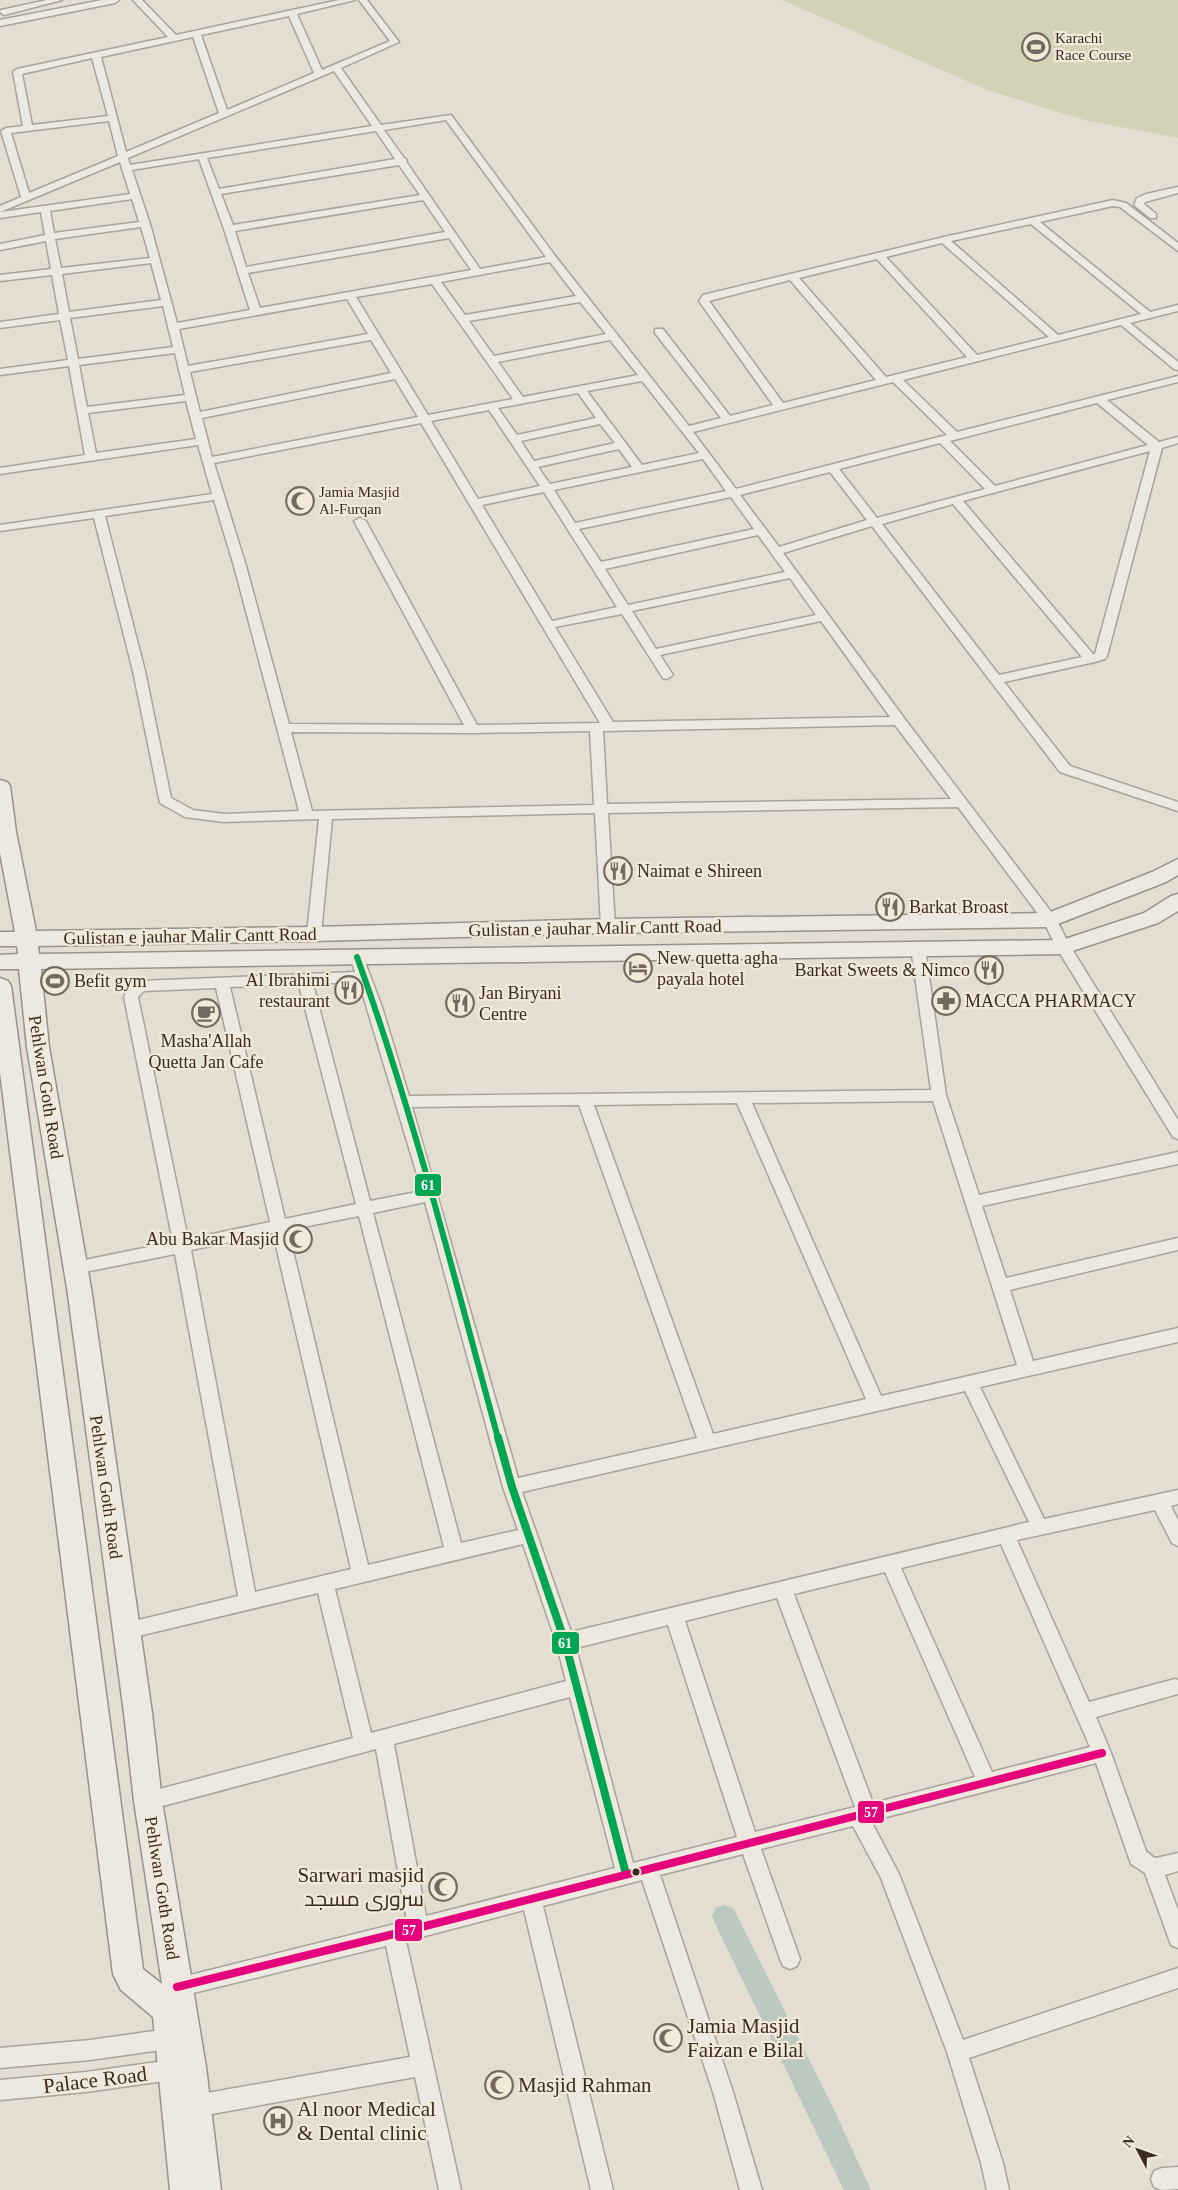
<svg xmlns="http://www.w3.org/2000/svg" width="1178" height="2190" viewBox="0 0 1178 2190" font-family="'Times New Roman',Cairo,serif">
<rect width="100%" height="100%" fill="#e3ddd2"/>
<path fill="#d3d1b6" d="M782,0h396v138l-93,-18 -98,-30z"/>
<g fill="none" stroke-linecap="round" stroke-linejoin="round">
<path fill="#bbc9c0" fill-rule="evenodd" d="M724,1905l9,3 102,204 36,78h-27l-132,-273 3,-9z"/>
<defs>
<path id="minor" d="M47,0h15l-58,15 -4,-3 1,-2z
M102,0h17l-4,3 -115,23v-6z
M133,0h9l34,35 163,-35h16l-58,14 25,56 68,-29 -31,-41h8l32,42 -58,26 40,57 70,-10 105,142 133,169 32,-8 -66,-85v-4h8l67,87 43,-11 -74,-104 4,-6 241,-58 169,-37 13,3 52,40v8l-58,-44 -7,-1 -73,16 110,90 28,-7v6l-48,12 48,39v8l-4,-1 -53,-44 -218,55 54,52 221,-56v6l-71,18 52,42 19,-5v6l-16,5 -55,208 -2,3 -10,3 -91,20 66,84 108,36v9l-118,-39 -188,-246 -89,27 121,165 151,199 15,29 108,174v19l-5,-2 -117,-190 -12,-25 -86,-115 -350,6 7,113 -2,3h-10l-2,-3 -6,-113 -263,6 -11,115 -2,3h-10l-2,-3 12,-115 -95,3 -39,-5 -25,-14 -27,-132 -39,-153 -94,13v-6l212,-31 -14,-49 -198,29v-6l85,-13 -16,-89 -69,9v-6l68,-9 -8,-40 -60,8v-6l59,-8 -7,-39 -52,6v-6l51,-6 -5,-28 -46,9v-6l45,-9 -4,-23 -41,6v-6l130,-18 -10,-32 -120,50v-6l21,-9 -20,-66 5,-3 17,-2 -10,-54 4,-3 151,-32zM289,16l25,57 -87,37 -26,-75zM193,37l26,76 -93,39 -25,-95zM92,58l16,58 -76,9 -10,-51zM334,71l38,55 -242,39 -2,-7zM446,120l100,137 -66,12 -73,-106 -1,-4 -2,-1 -20,-28zM109,121l9,35 -89,37 -18,-60zM376,131l19,28 -176,30 -12,-31zM199,159l25,70 26,81 -73,13 -27,-99 -18,-54zM399,165l21,30 -187,30 -12,-31zM132,199l7,23 -85,11 -4,-22zM423,200l22,32 -199,35 -11,-36zM1031,224l110,90 -83,21 -107,-94zM141,227l9,31 -89,10 -6,-29zM449,238l22,32 -211,38 -12,-35zM942,243l107,94 -72,18 -91,-98zM877,259l90,98 -81,20 -87,-99zM550,262l26,34 -111,19 -24,-33zM151,263l10,37 -92,12 -7,-38zM790,280l86,100 -93,23 -74,-102zM432,284l81,115 -85,16 -72,-118zM347,299l21,35 -180,32 -9,-37zM580,302l26,32 -112,22 -25,-35zM163,306l10,41 -95,12 -8,-41zM371,340l20,33 -191,39 -10,-40zM610,340l28,35 -115,22 -25,-35zM175,353l10,42 -98,12 -8,-42zM395,379l23,38 -206,40 -10,-39zM642,381l57,72 -57,12 -55,-74zM893,382l54,53 -211,54 -43,-57zM578,393l18,25 -79,17 -19,-27zM186,401l10,38 -100,14 -8,-40zM1097,403l51,42 -153,41 -45,-45zM489,410l51,76 -62,13 -47,-78zM421,423l179,300 -123,2 -111,-204 -6,-3 -6,3 110,204 -175,-1 -43,-158 -32,-103zM600,424l15,19 -81,18 -13,-20zM940,443l45,46 -108,29 -38,-49zM619,449l13,18 -82,17 -12,-17zM1150,451l-55,203h-2l-130,-153zM703,459l23,32 -151,32 -21,-33zM830,472l37,48 -88,27 -39,-52zM544,492l73,115 -65,14 -70,-116zM731,497l23,32 -153,33 -22,-33zM214,500l20,66 65,245 -75,3 -31,-4 -22,-12 -26,-127 -40,-155zM953,504l129,153 -83,18 -117,-151zM758,535l27,37 -157,33 -23,-36zM790,578l26,37 -160,34 -24,-38zM622,614l41,64 4,1 6,-4 -13,-20 161,-34 69,96 -277,5 -58,-95zM895,725l56,74 -344,5 -4,-73zM590,731l4,74 -282,6 -21,-79 182,1z
M1178,187v6l-33,9 -1,2 12,10v4h-6l-16,-13 3,-7 9,-4z
M918,943l5,2 2,3 21,147 33,100 199,-43v12l-196,42 24,72 172,-40v12l-168,40 23,71 145,-33v14l-198,45 64,132 134,-29v14l-7,2 7,14v26l-6,-3 -17,-33 -138,30 72,162 86,-23 3,1v14l-82,23 15,36 35,98 7,6 3,1 22,-5v18l-13,4 13,35v38l-7,-3 -26,-72 -14,-9 -35,-101 -225,58 28,53 64,166 215,-72v20l-209,70 34,105 6,27h-22l-6,-27 -34,-111 -66,-174 -28,-52 -92,23 39,110 -3,7 -7,3 -7,-3 -3,-7 -37,-105 -83,21 73,217 29,98h-22l-27,-98 -71,-212 -99,26 70,284h-22l-67,-280 -118,31 55,249h-22l-24,-113 -225,41 -7,-4 -4,-7 4,-7 7,-4 220,-39 -24,-111 -209,51 -7,-3 -3,-7 3,-7 237,-59 -31,-172 -228,61 -7,-3 -3,-6 3,-6 7,-3 205,-54 -35,-145 -192,46 -6,-2 -3,-6 3,-6 6,-2 112,-27 -63,-342 -100,20 -6,-2 -2,-4 2,-4 6,-2 98,-20 -49,-245 4,-9 13,-7 214,-9 -5,-15 2,-3h10l20,53 27,89 522,-6 -20,-142 2,-3zM359,982l63,209 -52,10 -57,-217zM299,985l57,219 -71,15 -55,-232zM216,988l54,234 -82,17 -50,-242 6,-6zM933,1101l84,264 -136,31 -129,-293zM737,1103l129,296 -153,35 -119,-329zM579,1105l118,333 -179,40 -106,-371zM425,1202l78,285 15,43 -57,13 -88,-330zM359,1216l85,331 -76,18 -80,-335zM273,1233l78,336 -96,23 -64,-342zM965,1391l64,131 -458,110 -49,-140zM523,1544l33,98 10,39 -195,52 -36,-144zM1001,1544l89,203 -98,25 -91,-204zM885,1572l90,205 -102,26 -79,-209zM777,1598l78,209 -100,25 -70,-211zM668,1625l69,212 -104,26 -57,-215zM570,1697l45,171 -189,48 -32,-172z
M175,2028l7,3 3,7 -3,7 -7,3 -85,12 -90,8v-20l90,-8z
M178,2059l7,3 3,7 -3,7 -7,3 -92,13 -86,8v-20l86,-8z
M1178,2167v22l-16,1 -8,-3 -3,-8 3,-8 8,-3z"/>
<path id="secondary" d="M0,780l7,2 3,4 6,46 20,99 278,-4 294,-8 440,-6 104,-41 26,-13v16l-12,7 -116,45 -442,6 -294,8 -276,5 1,8 1023,-14 82,-27 27,-17 7,-2v17l-20,12 -95,31 -1022,15 8,78 42,241 61,425 10,88 44,266 15,123h-51l-17,-173 -32,-27 -8,-16 -113,-902v-94l8,3 3,5 132,983 19,15 -28,-183 -10,-88 -57,-425 -40,-241 -8,-78h-19v-14l18,-1 -1,-8h-17v-14h15l-15,-79z"/>
</defs>
<use href="#minor" stroke="#a9a29a" stroke-width="3"/>
<use href="#secondary" stroke="#99928a" stroke-width="3"/>
<use href="#minor" fill="#ece9e2" fill-rule="evenodd"/>
<use href="#secondary" fill="#ece9e2" fill-rule="evenodd"/>
<defs>
<path id="bus-1-far1" d="M357,957c57,157 97,320 141,481"/>
<path id="bus-1" d="M498,1437l14,50 53,155 61,232"/>
<path id="bus-2" d="M177,1987l217,-53 708,-181"/>
</defs>
<use href="#bus-1-far1" stroke="#f3e9d9" stroke-width="10"/>
<use href="#bus-1" stroke="#f3e9d9" stroke-width="12"/>
<use href="#bus-2" stroke="#f3e9d9" stroke-width="12"/>
<use href="#bus-1-far1" stroke="#00a651" stroke-width="6"/>
<use href="#bus-1" stroke="#00a651" stroke-width="8"/>
<use href="#bus-2" stroke="#e5007d" stroke-width="8"/>
</g>
<defs>
<symbol id="stadium-ring" viewBox="-11 -11 22 22"><circle r="9.5" fill="#f3e9d9" stroke="#746960" stroke-width="1.5"/><path d="M0-5a6.5 5 0 1 0 0 10a6.5 5 0 1 0 0-10ZM-3.5-1.8h7v3.6h-7Z" fill="#746960"/></symbol>
<symbol id="mosque-ring" viewBox="-11 -11 22 22"><circle r="9.5" fill="#f3e9d9" stroke="#746960" stroke-width="1.5"/><path d="M3.5-4.9A6 6 0 1 0 3.5 4.9A5 5 0 1 1 3.5-4.9Z" fill="#746960"/></symbol>
<symbol id="restaurant-ring" viewBox="-11 -11 22 22"><circle r="9.5" fill="#f3e9d9" stroke="#746960" stroke-width="1.5"/><path d="M-5-6h1v4h1v-4h1v4h1v-4h1v5L-1.5 .5V6h-2V.5L-5-1ZM5-6V6H3V1.5H1.5Q1.5-4 5-6Z" fill="#746960"/></symbol>
<symbol id="hotel-ring" viewBox="-11 -11 22 22"><circle r="9.5" fill="#f3e9d9" stroke="#746960" stroke-width="1.5"/><path d="M-6-4.5h1.5V1H6V5H4.5V3h-9V5H-6ZM-4 0a1.8 1.8 0 1 1 3.6 0ZM.5 0V-2.5h3Q6-2.5 6 0Z" fill="#746960"/></symbol>
<symbol id="pharmacy-ring" viewBox="-11 -11 22 22"><circle r="9.5" fill="#f3e9d9" stroke="#746960" stroke-width="1.5"/><path d="M-2-6h4v4h4v4h-4v4h-4v-4h-4v-4h4Z" fill="#746960"/></symbol>
<symbol id="cafe-ring" viewBox="-11 -11 22 22"><circle r="9.5" fill="#f3e9d9" stroke="#746960" stroke-width="1.5"/><path d="M-5.5-4.5H6V0H3Q3 3.5 0 3.5H-2.5Q-5.5 3.5-5.5 0ZM3-3.2v2h1.7v-2ZM-6 4.5H4V6H-6Z" fill="#746960"/></symbol>
<symbol id="hospital-ring" viewBox="-11 -11 22 22"><circle r="9.5" fill="#f3e9d9" stroke="#746960" stroke-width="1.5"/><path d="M-5-5h3v3.5h4V-5h3V5h-3V1.5h-4V5h-3Z" fill="#746960"/></symbol>
</defs>
<g fill-rule="evenodd">
<use href="#stadium-ring" x="1020" y="31" width="32" height="32"/>
<use href="#mosque-ring" x="284" y="485" width="32" height="32"/>
<use href="#restaurant-ring" x="602" y="855" width="32" height="32"/>
<use href="#restaurant-ring" x="874" y="891" width="32" height="32"/>
<use href="#hotel-ring" x="622" y="952" width="32" height="32"/>
<use href="#restaurant-ring" x="973" y="954" width="32" height="32"/>
<use href="#stadium-ring" x="39" y="965" width="32" height="32"/>
<use href="#restaurant-ring" x="333" y="974" width="32" height="32"/>
<use href="#pharmacy-ring" x="930" y="985" width="32" height="32"/>
<use href="#restaurant-ring" x="444" y="987" width="32" height="32"/>
<use href="#cafe-ring" x="190" y="997" width="32" height="32"/>
<use href="#mosque-ring" x="282" y="1223" width="32" height="32"/>
<use href="#mosque-ring" x="427" y="1871" width="32" height="32"/>
<use href="#mosque-ring" x="652" y="2022" width="32" height="32"/>
<use href="#mosque-ring" x="483" y="2069" width="32" height="32"/>
<use href="#hospital-ring" x="262" y="2105" width="32" height="32"/>
</g>
<circle fill="#382b22" stroke="#f3e9d9" stroke-width="2" cx="636" cy="1872" r="4.5"/>
<g text-anchor="middle" dominant-baseline="central" stroke-width="4.5" stroke-linejoin="round" paint-order="stroke">
<g font-size="15" fill="#382b22" stroke="#f3e9d9" text-anchor="start">
<text x="1055" y="38">Karachi<tspan x="1055" dy="17">Race Course</tspan></text>
<text x="319" y="492">Jamia Masjid<tspan x="319" dy="17">Al-Furqan</tspan></text>
</g>
<g font-size="18" fill="#382b22" stroke="#f3e9d9" text-anchor="start">
<text x="637" y="871">Naimat e Shireen</text>
<text x="909" y="907">Barkat Broast</text>
<text x="657" y="958">New quetta agha<tspan x="657" dy="21">payala hotel</tspan></text>
<text x="970" y="970" text-anchor="end">Barkat Sweets &amp; Nimco</text>
<text x="330" y="980" text-anchor="end">Al Ibrahimi<tspan x="330" dy="21">restaurant</tspan></text>
<text x="74" y="981">Befit gym</text>
<text x="479" y="993">Jan Biryani<tspan x="479" dy="21">Centre</tspan></text>
<text x="965" y="1001">MACCA PHARMACY</text>
<text x="206" y="1041" text-anchor="middle">Masha'Allah<tspan x="206" dy="21">Quetta Jan Cafe</tspan></text>
<text x="279" y="1239" text-anchor="end">Abu Bakar Masjid</text>
</g>
<g font-size="18" fill="#382b22" stroke="#f3e9d9">
<text transform="translate(595 928) rotate(-1)">Gulistan e jauhar Malir Cantt Road</text>
<text transform="translate(190 936) rotate(-1)">Gulistan e jauhar Malir Cantt Road</text>
<text transform="translate(46 1087) rotate(81)">Pehlwan Goth Road</text>
<text transform="translate(106 1487) rotate(82)">Pehlwan Goth Road</text>
<text transform="translate(162 1888) rotate(81)">Pehlwan Goth Road</text>
</g>
<g font-size="21" fill="#382b22" stroke="#f3e9d9" text-anchor="start">
<text x="424" y="1875" text-anchor="end">Sarwari masjid<tspan x="424" dy="24">سروری مسجد</tspan></text>
<text x="687" y="2026">Jamia Masjid<tspan x="687" dy="24">Faizan e Bilal</tspan></text>
<text x="518" y="2085">Masjid Rahman</text>
<text x="297" y="2109">Al noor Medical<tspan x="297" dy="24">&amp; Dental clinic</tspan></text>
</g>
<g font-size="21" fill="#382b22" stroke="#f3e9d9">
<text transform="translate(95 2080) rotate(-7)">Palace Road</text>
</g>
</g>
<g stroke="#f3e9d9" stroke-width="2">
<rect x="414" y="1173" width="28" height="24" rx="5" fill="#00a651"/>
<rect x="551" y="1631" width="29" height="24" rx="5" fill="#00a651"/>
<rect x="857" y="1800" width="28" height="24" rx="5" fill="#e5007d"/>
<rect x="394" y="1918" width="29" height="24" rx="5" fill="#e5007d"/>
</g>
<g font-size="14" text-anchor="middle" font-weight="bold" fill="#fff">
<text x="428" y="1190">61</text>
<text x="565" y="1648">61</text>
<text x="871" y="1817">57</text>
<text x="409" y="1935">57</text>
</g>
<g transform="translate(1138 2150) rotate(311)" stroke="#f3e9d9" stroke-width="4" paint-order="stroke">
<path d="M0-4L9 19L0 12L-9 19Z" fill="#382b22"/>
<text y="-8" font-size="14" font-weight="bold" text-anchor="middle" fill="#382b22">N</text>
</g>
</svg>
